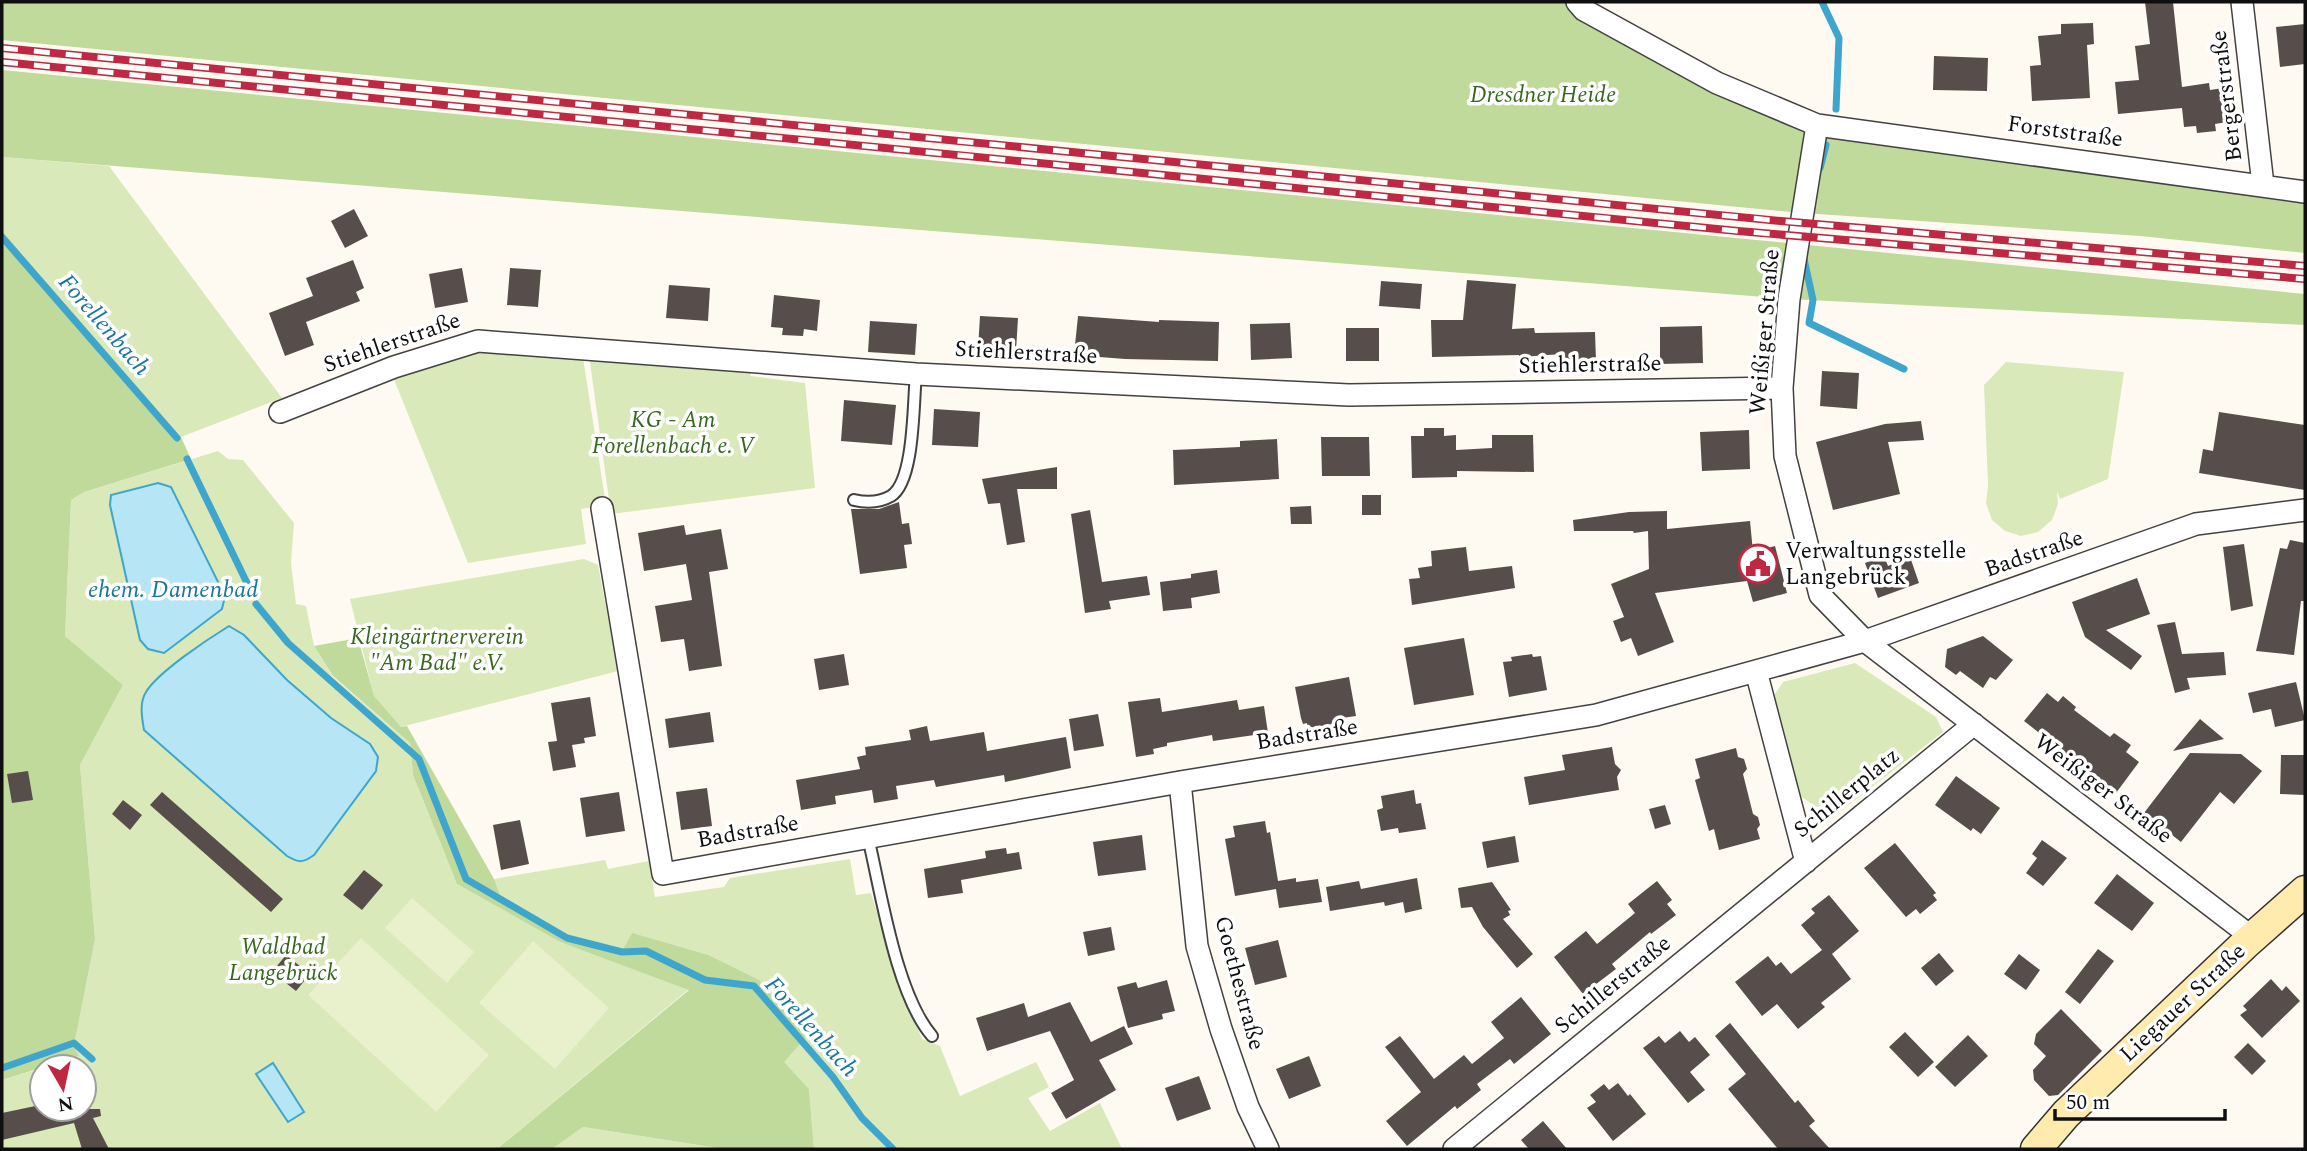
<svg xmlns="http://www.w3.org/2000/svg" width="2307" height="1151" viewBox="0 0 2307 1151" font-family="Spectral,serif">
<rect width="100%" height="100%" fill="#fffaf1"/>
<path fill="#d9e9ba" d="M2,157l107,9 173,232 -101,39 -179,-206z
M498,349l85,9 23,147 -25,4 5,35 -118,19 -75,-186 67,-25z
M589,355l160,12 2,9 54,7 10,105 -204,26z
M2006,362l118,10 -16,107 -48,20 -3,-8 1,13 -6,16 -14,12 -17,4 -16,-5 -13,-11 -6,-17 2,-17 -4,-101z
M218,451l10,8 15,1 51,63 -3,40 5,41 10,2 8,40 19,31 77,66 3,32 44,109 103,58 129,47 -192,160h-495v-69l40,-12v41h42v-42h-40l35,-11 -5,-10 21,-107 -15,-174 43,-80 -58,-49 6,-136 13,-8z
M584,559l14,6 20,106 -217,56 -27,-30 -24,-98z
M1855,663l81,54 7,15 -111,86 -33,-23 -26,-98 10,-15z
M850,859l6,36 15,-2 29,95 22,51 18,7 20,50 76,-34 13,25 -21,11 22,33 50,-28 22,46h-308l-5,-60 -26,-27 -151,-129 -9,16 -54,-13 -69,-41 -6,-16 111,-19 3,9 41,-8 6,36 69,-10 6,-9z
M583,1127l141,22h-172z"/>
<path fill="#bfda9a" d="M2,2h1575l241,124 487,66v61l-165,-17 -337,-23 -5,31 507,50v31l-516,-26 -1787,-142v-87l1796,174 4,-31 -1800,-173z
M2,231l179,206 10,22 -107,33 -13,8 -6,136 58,49 -43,80 15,174 -21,107 5,10 -77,24z
M358,638l16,58 27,31 6,-1 87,153 6,16 69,41 54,13 9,-16 76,22 51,25 47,57 -22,25 25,27 5,60h-90l-141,-22 -31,22h-55l192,-159 -129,-48 -103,-58 -44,-109 -3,-32 -77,-67 -19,-30z"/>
<path fill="#e8f0cc" d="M412,898l62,54 -27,31 -62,-55z
M361,938l128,117 -53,57 -128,-117z
M533,941l76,67 -54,61 -76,-66z"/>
<path fill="#b6e6f5" stroke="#3ea5cc" stroke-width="2" d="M158,483l13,4 54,109 -3,13 -58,44 -16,-4 -8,-9 -30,-135 1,-10z
M229,626l15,9 43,45 44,38 39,26 8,13 -2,14 -62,84c-11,8 -15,8 -27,1l-143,-126c-2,-12 -5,-27 2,-38 12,-20 62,-53 83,-66z
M273,1063l31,49 -16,10 -32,-48z"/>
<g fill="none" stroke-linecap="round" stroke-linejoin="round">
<path stroke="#3ea5cc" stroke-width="7" d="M1822,2l17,36 -3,71
M1820,168l6,-23
M2,237l175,201
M1804,259l9,41 -4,23 95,46
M187,459l60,124
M256,604l32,39 131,116 47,120 101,59 55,14 24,-1 59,29 49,6 79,91 29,41 31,31
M2,1068l72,-25 18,16"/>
</g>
<path fill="#574e4b" d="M2145,2h28l9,85 27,-4 1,7 13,-2 4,34 -12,2 1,7 -19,2 -1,-7 -12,1 -2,-19 -64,6 -3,-32 24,-2 -4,-34 15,-2z
M2093,23l1,21 -7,1 3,53 -58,3 -2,-35 11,-1 -3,-29 23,-2v-10z
M2305,24v40l-25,3 -4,-40z
M1934,56l54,2 -1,33 -54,-1z
M354,209l14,27 -23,12 -14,-27z
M353,260l11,28 -8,4 4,9 -54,21 8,23 -29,11 -16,-43 44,-17 -7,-18z
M462,268l6,34 -33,6 -6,-34z
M510,268l31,2 -3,37 -31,-2z
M1467,280l49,4 -4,45 22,-1 1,5 60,-1 1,29h-34v-7l-43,3v-2l-87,2 -1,-37h32z
M1381,281l41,3 -2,25 -41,-3z
M669,285l41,3 -2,33 -42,-3z
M774,295l46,5 -3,31 -13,-2 -1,7 -21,-1 1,-7 -12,-1z
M980,316l38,2 -2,33 -38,-2z
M1078,316l81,6v-2l60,2 -1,39 -93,-2 -51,-4z
M870,321l47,3 -2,31 -47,-3z
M1290,323l2,35 -41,2 -1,-36z
M1702,326l1,37 -43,1v-37z
M1346,328h33v33h-33z
M1822,371l37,2 -2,36 -37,-3z
M844,400l52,5 -4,40 -51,-4z
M934,409l46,3 -2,35 -46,-2z
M2219,412l86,13v65l-106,-17 4,-24 10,2z
M1921,421l3,19 -36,2 12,52 -67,16 -17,-68 69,-18z
M1424,428h20v8l12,-1v15l36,-2v-13h41l1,37 -77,-1v6l-45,1 -1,-42h13z
M1749,430l1,39 -48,2 -2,-39z
M1321,437h48l1,39h-48z
M1277,439l2,40 -105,6 -1,-35 67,-3v-6z
M1057,467v22h-40l8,53 -18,3 -7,-42 -12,1 -6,-25z
M1362,495h19v20h-19z
M899,502l3,22 7,-1 3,21 -8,1 3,23 -47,6 -9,-65h28z
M1311,506l1,18h-21l-1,-17z
M1090,510l12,72 45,-6 3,19 -41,6 2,8 -26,4 -14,-99z
M1667,511v18l83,-8 3,31 22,-6 12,47 -34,9 -6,-21 -92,12 19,49 -36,14 -7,-18 -10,4 -8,-21 11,-4 -13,-33 38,-15 -1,-38 -14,2 -1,-2h-59l-1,-11 56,-8z
M684,525l2,10 35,-6 7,40 -19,3 13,94 -33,5 -5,-32 -23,3 -6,-36 37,-6 -6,-36 -42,7 -6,-38z
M2290,540l15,3v58h-4l-7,54 -38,-4 24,-103 7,1z
M2244,544l9,62 -22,5 -8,-64z
M1466,547l3,24 43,-5 3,22 -103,17 -3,-26 11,-1 -2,-10 14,-2 -1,-15z
M1884,556l4,10 22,-9 9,26 -41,15 -13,-35z
M1217,570l3,23 -29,5 1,10 -29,3 -3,-29 31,-4v-4z
M2137,578l13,36 -44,16 36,26 -11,14 -46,-33 -13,-35z
M2175,622l7,32 42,-2 2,23 -39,3 3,11 -15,4 -18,-68z
M1983,636l30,24 -17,20 -6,-3 -7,11 -23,-17 -4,4 -11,-8 2,-18z
M1464,638l10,57 -60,10 -10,-57z
M844,654l5,31 -30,5 -5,-31z
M1532,654l1,3 8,-1 6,34 -38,7 -6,-35 9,-1 -1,-4z
M1349,677l7,39 -14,2 1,6 -35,6 -1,-7 -4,1 -2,-6 -6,-31z
M2296,682l9,38 -30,7 -4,-18 -18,4 -5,-20z
M2047,693l11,9 5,-6 13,11 -2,3 36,27 4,-4 17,12 -5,7 13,10 -23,31 -92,-72z
M590,697l6,39 -12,2 1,5 -13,2 4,22 -23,4 -5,-29 9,-1 -6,-38z
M1160,698l2,14 75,-12 2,10 25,-4 4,27 -55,8 -1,-6 -45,8v3l-14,3 1,5 -18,3 -8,-55z
M710,712l4,30 -45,6 -4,-29z
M1098,714l6,32 -30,5 -5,-32z
M2200,719l24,20 -51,12z
M927,726l3,15 54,-9 3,19 79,-14 5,31 -66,14 -1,-7 -68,12 -2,-7 -38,6 2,13 -24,4 -2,-13 -37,6 1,8 -35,6 -5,-30 64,-11 -3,-12 9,-2 -1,-8 46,-7 -2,-10z
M1612,747l3,17 6,6 -4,7 2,13 -90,15 -5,-28 41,-7 -3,-15z
M1736,748l2,9 6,2 3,10 -4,5 10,40 5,3 2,8 -3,4 3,10 -41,11 -5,-21 -5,2 -14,-51 5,-2 -5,-19z
M2190,753l51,1 21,17 -28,33 -14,-12 -39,50 -37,-29z
M2281,755h24v40l-25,-1z
M28,771l5,29 -21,3 -5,-29z
M1956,776l44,32 -19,26 -8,-6 -2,3 -36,-26z
M707,788l5,38 -31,4 -5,-38z
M1414,790l2,14 5,-1 5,26 -27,4 -1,-5 -17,3 -4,-21 6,-2 -2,-12z
M162,792l121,107 -12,13 -121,-107z
M619,792l6,39 -39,6 -6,-39z
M123,800l19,15 -12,15 -18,-16z
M1665,805l6,19 -16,5 -6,-20z
M520,820l9,44 -28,6 -8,-45z
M1265,821l2,12 3,-1 8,49 18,-3v4l22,-3 4,23 -43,6 -3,-19 -41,7 -10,-57 10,-2 -2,-11z
M1142,835l4,35 -48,6 -5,-34z
M1515,836l4,26 -32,6 -5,-26z
M2042,840l25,18 -24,28 -17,-13 11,-15 -5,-4z
M1895,843l41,50 -3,2 4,5 -17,14 -4,-5 -10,8 -42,-49z
M1006,848l1,6 12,-2 3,17 -61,11 2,13 -35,5 -4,-29 62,-11 -1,-7z
M364,870l19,15 -21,25 -19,-15z
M2117,874l37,29 -22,28 -38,-28z
M1417,878l5,31 -17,4 -2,-11 -18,4 -1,-4 -54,9 -4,-24 33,-6 2,8z
M1657,881l15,19 -5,4 9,11 -25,19 -1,-2 -38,32 4,5 -33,25 -29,-37 32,-26 11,13 38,-31 -7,-9z
M1492,882l19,28 -3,1 2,4 -7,4 30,35 -16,14 -34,-41 -11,-20 -11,1 -3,-20z
M1829,895l30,36 -27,23 19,25 -30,24 4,4 -27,22 -21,-25 -15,12 -27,-34 33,-26 8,10 5,-4 10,12 31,-24 -21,-25 14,-12 -4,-4z
M1111,927l4,23 -27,6 -5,-24z
M1278,940l9,37 -32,8 -10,-37z
M2098,949l16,12 -34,43 -15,-12z
M1939,953l15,18 -18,15 -15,-18z
M2019,954l21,16 -14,20 -22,-16z
M286,955l24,19 -14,17 -24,-19z
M2271,979l11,12 4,-5 14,15 -38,37 -22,-23 7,-5 -4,-4z
M1167,980l8,31 -13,3 1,5 -35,9 -11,-41 19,-5 2,6z
M1521,997l30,37 -37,30 -4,-5 -33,25 4,6 -24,19 -2,-3 -48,40 -21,-25 35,-29 -36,-45 15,-11 34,43 30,-24 8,9 32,-26 -13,-16z
M1070,1002l21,40 33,-16 9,18 -34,16 17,30 -50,29 -15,-26 23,-13 -24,-49 -63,20 -11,-33 48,-15 4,14z
M2061,1009l41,42 -44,44 -9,1 -15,-16 -1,-10 13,-14 -12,-12 2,-10z
M1730,1023l65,80 3,-3 17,21 -6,5 21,23h-52l-50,-60 18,-15 -31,-38z
M1680,1031l9,11 6,-5 15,18 -20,17 15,18 -17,13 -45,-55 16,-12 6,7z
M1905,1032l29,30 -16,15 -29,-30z
M1968,1035l20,21 -33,31 -20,-20z
M2248,1043l18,18 -14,14 -18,-18z
M1309,1056l12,30 -32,13 -13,-30z
M1199,1076l12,33 -34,12 -12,-33z
M1618,1083l10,13 2,-2 16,20 -33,27 -26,-33 9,-6 -6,-7 14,-11 5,6z
M40,1105l1,4h59l1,7 -8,2 16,31h-27l-8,-26 -72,17v-27z
M1543,1121l24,28h-38l-8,-9z"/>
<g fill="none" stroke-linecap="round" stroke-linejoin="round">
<defs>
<path id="lane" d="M854,500c13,3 25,3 37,-4 24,-15 22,-95 25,-122
M868,837c13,55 28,157 64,199"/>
<path id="street" d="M1577,2l7,8 133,73 100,42 488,67
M2242,2l21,183
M1817,125l-28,174 -7,89 3,68 35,139 45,46 388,297
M280,412l114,-45 84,-26 438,33 433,21 433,-7
M602,508l61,366 517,-92 416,-67 269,-74 331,-117 109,-14
M1756,671l50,191
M1180,782l17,164 24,83 27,78 20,42
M1454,1149l520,-425"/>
<path id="secondary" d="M2036,1149l30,-35 178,-169 61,-54"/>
</defs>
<use href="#lane" stroke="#424242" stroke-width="14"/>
<use href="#street" stroke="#424242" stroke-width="24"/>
<use href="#secondary" stroke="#313131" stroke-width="33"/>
<use href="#lane" stroke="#fff" stroke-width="10"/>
<use href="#street" stroke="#fff" stroke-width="21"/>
<use href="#secondary" stroke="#feebad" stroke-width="30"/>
<defs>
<path id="rail" d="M2,48l1779,173 524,45
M2,62l1736,169 567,48"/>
</defs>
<use href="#rail" stroke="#be2842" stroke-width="8"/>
<use href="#rail" stroke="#fff" stroke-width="5" stroke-dasharray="16" stroke-linecap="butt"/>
</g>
<defs>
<symbol id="civic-ring" viewBox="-11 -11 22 22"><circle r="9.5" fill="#fff" stroke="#be2842" stroke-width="1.5"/><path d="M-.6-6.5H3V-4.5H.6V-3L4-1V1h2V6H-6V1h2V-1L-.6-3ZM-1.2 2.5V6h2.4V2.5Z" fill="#be2842"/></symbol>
</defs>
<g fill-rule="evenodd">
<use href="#civic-ring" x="1736" y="542" width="44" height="44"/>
</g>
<g text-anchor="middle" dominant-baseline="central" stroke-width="7" stroke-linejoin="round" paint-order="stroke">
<g font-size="23" font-style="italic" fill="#37661f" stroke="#fff">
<text x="1543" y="95">Dresdner Heide</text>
<text x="673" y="420">KG - Am<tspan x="673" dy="26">Forellenbach e. V</tspan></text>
<text x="437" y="637">Kleingärtnerverein<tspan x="437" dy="26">"Am Bad" e.V.</tspan></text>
<text x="283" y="947">Waldbad<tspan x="283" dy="26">Langebrück</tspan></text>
</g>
<g font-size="23" fill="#0f0f0f" stroke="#fff">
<text transform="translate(2227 96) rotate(-97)">Bergerstraße</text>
<text transform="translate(2065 132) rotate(8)">Forststraße</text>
<text transform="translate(1765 332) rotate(-85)">Weißiger Straße</text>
<text transform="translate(392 343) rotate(-19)">Stiehlerstraße</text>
<text transform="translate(1026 353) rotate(3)">Stiehlerstraße</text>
<text transform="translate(1590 365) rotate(-1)">Stiehlerstraße</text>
<text transform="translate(2034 554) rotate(-19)">Badstraße</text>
<text transform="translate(1307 735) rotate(-9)">Badstraße</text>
<text transform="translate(2103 789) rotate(37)">Weißiger Straße</text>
<text transform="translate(1847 793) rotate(-39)">Schillerplatz</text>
<text transform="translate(748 832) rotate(-10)">Badstraße</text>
<text transform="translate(1239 983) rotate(75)">Goethestraße</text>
<text transform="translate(1613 985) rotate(-39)">Schillerstraße</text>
<text transform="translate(2183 1003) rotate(-43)">Liegauer Straße</text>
</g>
<g font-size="23" fill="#0f0f0f" stroke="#fff" text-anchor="start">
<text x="1785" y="551">Verwaltungsstelle<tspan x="1785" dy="26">Langebrück</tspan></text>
</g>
<g font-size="24" font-style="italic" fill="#1976a0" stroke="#fff">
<text transform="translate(104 325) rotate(49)">Forellenbach</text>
<text x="173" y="590">ehem. Damenbad</text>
<text transform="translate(811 1027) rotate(48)">Forellenbach</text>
</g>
</g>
<rect width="2307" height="1151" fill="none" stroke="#0f0f0f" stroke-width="7"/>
<g transform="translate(63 1088) rotate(171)"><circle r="33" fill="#ffffff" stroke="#9f9f9f" stroke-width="2"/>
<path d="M0-5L12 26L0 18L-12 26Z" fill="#be2842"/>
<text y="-10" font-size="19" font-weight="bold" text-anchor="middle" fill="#0f0f0f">N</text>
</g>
<path d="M2055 1109v10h170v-10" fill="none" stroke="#0f0f0f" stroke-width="3.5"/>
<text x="2066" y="1109" font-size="21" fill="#0f0f0f" stroke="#ffffff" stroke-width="5" paint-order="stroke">50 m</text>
</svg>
